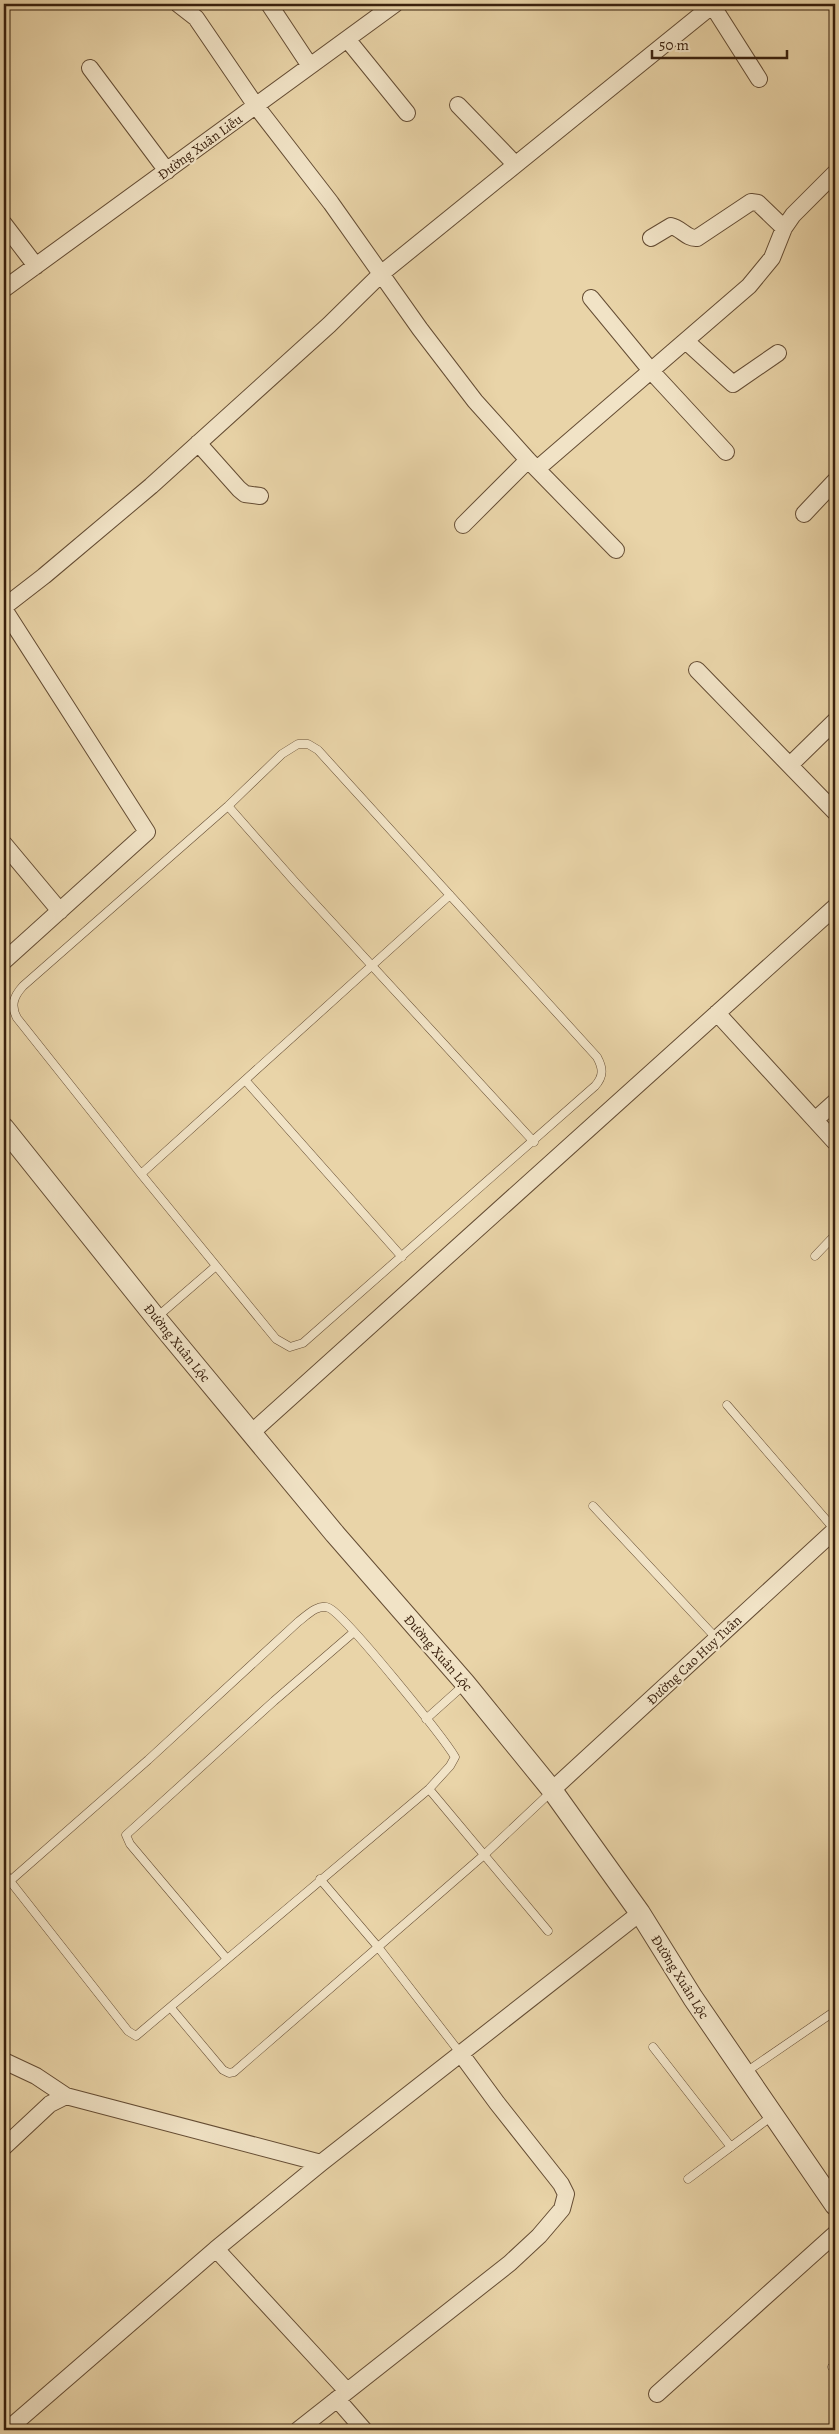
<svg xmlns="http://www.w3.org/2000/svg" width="839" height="2434" viewBox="0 0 839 2434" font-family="Alegreya,serif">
<rect width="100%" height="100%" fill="#e9d4a8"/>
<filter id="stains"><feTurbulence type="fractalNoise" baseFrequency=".004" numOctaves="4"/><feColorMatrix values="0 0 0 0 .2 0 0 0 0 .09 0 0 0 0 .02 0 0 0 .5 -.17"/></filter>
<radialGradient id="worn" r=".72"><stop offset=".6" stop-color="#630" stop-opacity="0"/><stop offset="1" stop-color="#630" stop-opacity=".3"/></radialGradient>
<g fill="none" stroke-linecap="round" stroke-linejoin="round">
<defs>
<path id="service" d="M298,744h10l10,6 279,307c6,11 7,19 -2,29l-292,257 -13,4 -14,-8 -135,-165 -124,-156c-7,-13 -3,-22 6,-32l205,-180 54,-52z
M228,806l67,76 239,260
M245,1080l157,177
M141,1174l309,-279
M815,1256l20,-21
M157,1317l59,-51
M727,1405l108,125
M593,1506l124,133
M426,1719l38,-34
M429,1789l119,142
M4,1872l6,9 118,150 8,5 293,-247 21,-23 5,-9c-12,-20 -110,-142 -126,-149 -11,-5 -23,8 -31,14l-150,138 -138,121 -6,5
M320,1879l58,68 83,107
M227,1959l-97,-115 -4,-9 148,-134 80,-69
M171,2008l52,62 6,3 5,-1 250,-217 67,-63
M653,2047l78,100
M746,2072l89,-61
M688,2179l84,-63
M832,2367l3,-2"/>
<path id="minor" d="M178,4l18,14 60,88 75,97 89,126 55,72 53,59 88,90
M269,4l41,62
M712,5l47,74
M347,39l60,74
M90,68l77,103
M458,105l57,59
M4,224l32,42
M651,238l20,-12c10,2 16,13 26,12l54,-36 7,1 26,25
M4,289l391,-285
M591,298l61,74 74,80
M687,342l46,42 45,-31
M198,443l41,46 6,5 15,2
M537,469l212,-183 23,-28 12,-30 9,-13 42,-42
M804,514l31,-33
M463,525l65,-65
M4,607l40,-31 107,-90 178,-161 53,-52 332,-269
M4,609l143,223 -143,129
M697,670l138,142
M790,765l45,-44
M4,844l56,67
M717,1013l118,129
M815,1120l20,-18
M251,1433l584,-526
M552,1790l283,-260
M4,2061l32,15 30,20
M4,2147l46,-43 16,-8 255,67
M216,2249l131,142
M657,2394l178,-160
M337,2399l27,31
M7,2430l209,-181 105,-86 319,-250
M298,2430l212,-167 29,-27 23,-27 4,-15 -5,-10 -64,-81 -36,-49"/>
<path id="tertiary" d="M4,1128l152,190 179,216 130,149 87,107 88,123 53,85 142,207"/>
</defs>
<use href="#service" stroke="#654d34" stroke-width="9"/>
<use href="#minor" stroke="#654d34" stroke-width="18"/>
<use href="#tertiary" stroke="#654d34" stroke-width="22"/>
<use href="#service" stroke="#f1e3c6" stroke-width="8"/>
<use href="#minor" stroke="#f1e3c6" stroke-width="16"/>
<use href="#tertiary" stroke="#f1e3c6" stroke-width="20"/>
</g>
<g text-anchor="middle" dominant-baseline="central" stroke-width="4.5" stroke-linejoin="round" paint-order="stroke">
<g font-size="14" fill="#39200d" stroke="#f1e3c6">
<text transform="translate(200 147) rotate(-36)">Đường Xuân Liễu</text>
<text transform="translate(177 1343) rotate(51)">Đường Xuân Lộc</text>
<text transform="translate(438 1653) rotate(49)">Đường Xuân Lộc</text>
<text transform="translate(694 1660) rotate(-43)">Đường Cao Huy Tuân</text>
<text transform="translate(680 1977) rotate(58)">Đường Xuân Lộc</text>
</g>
</g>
<rect width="839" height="2434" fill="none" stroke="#e9d4a8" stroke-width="20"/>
<rect x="5" y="5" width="829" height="2424" fill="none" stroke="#39200d" stroke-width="2.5"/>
<rect x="10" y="10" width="819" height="2414" fill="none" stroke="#39200d"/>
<path d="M652 50v8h135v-8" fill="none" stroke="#39200d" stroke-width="2.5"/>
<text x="659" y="50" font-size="15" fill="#39200d" stroke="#f1e3c6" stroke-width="4" paint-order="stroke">50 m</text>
<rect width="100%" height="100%" filter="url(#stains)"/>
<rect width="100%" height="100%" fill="url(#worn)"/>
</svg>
